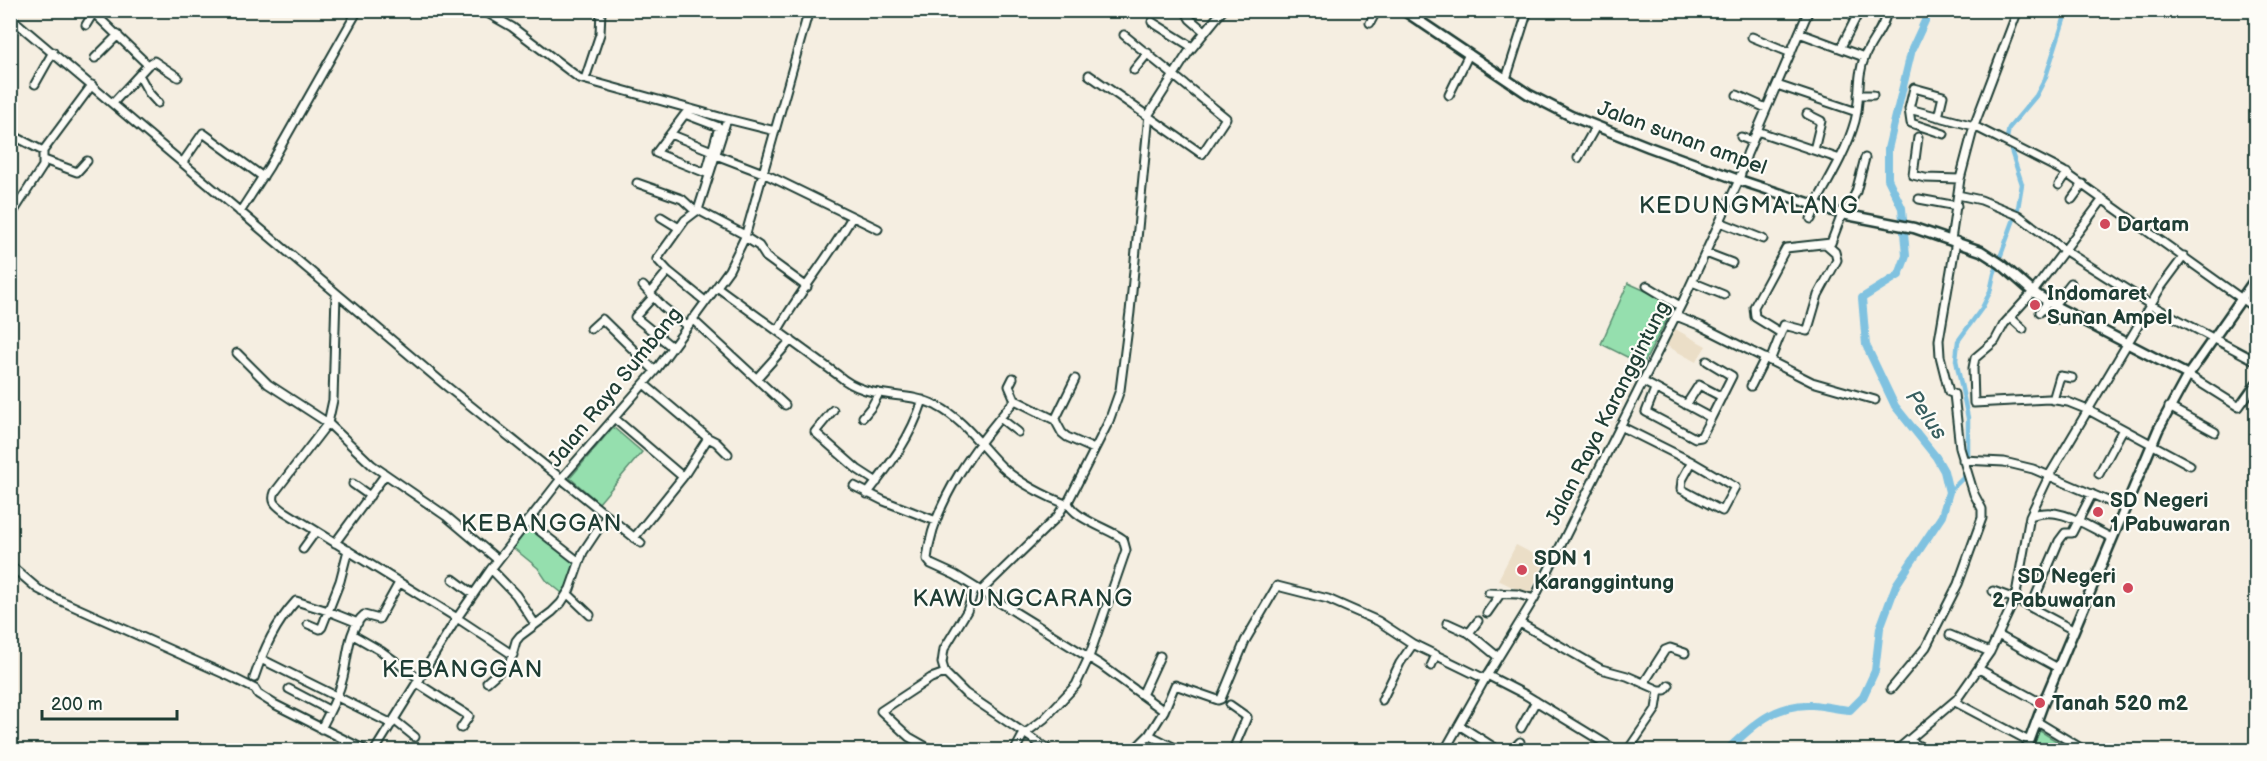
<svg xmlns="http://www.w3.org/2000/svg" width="2267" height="761" viewBox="0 0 2267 761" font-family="'Balsamiq Sans',sans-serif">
<rect width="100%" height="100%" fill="#f5eee1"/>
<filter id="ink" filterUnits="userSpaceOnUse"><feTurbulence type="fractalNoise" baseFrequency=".0167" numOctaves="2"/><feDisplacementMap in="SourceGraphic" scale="12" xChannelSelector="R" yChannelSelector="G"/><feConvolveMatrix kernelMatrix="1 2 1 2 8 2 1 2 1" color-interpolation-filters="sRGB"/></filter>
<g filter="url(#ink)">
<path fill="#ebdec7" d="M1675,329l31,17 -10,16 -29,-16z
M1516,545l29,15 -16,35 -31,-15z"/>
<path fill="#95dfae" stroke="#5a8e71" stroke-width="1.5" d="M1628,283l47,21 -32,61 -42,-21z
M613,427l29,25 -43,51 -29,-25z
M529,524l47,38 -7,20 -7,11 -16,-13 -8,-12 -27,-22z
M2037,729l34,21h-41z"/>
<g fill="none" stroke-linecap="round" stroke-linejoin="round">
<path stroke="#80c2e0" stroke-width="4.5" d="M1949,492l14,-14 5,-19v-41l-12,-58 2,-19 24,-33 8,-16 4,-18 24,-66 4,-24 -15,-46 2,-10 27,-32 9,-17 22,-69"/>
<path stroke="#80c2e0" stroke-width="8" d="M1727,750c24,-23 48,-47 85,-45 13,1 25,4 38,5l13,-13 12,-26 5,-43 16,-43 46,-69 7,-24 -5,-21 -8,-14 -41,-51 -29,-61 -4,-47 37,-23 7,-19 -4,-48 -14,-29v-30l24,-100 18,-39"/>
<defs>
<path id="minor" d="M482,10l30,17 67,51 148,41
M1185,10l5,9 15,13
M94,13l54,52
M10,17l435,368 196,158
M1152,22l40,25
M1370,23l7,-13
M86,25l9,-15
M1799,33l65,24
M1752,37l39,16
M1841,47l19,-37
M95,58l23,-23
M1134,70l14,-17
M139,75l10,18 9,10
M1089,75l113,79 24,-36 -102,-83
M585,79l15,-45 1,-24
M1506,79l22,-69
M35,84l18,-32
M1777,85l80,27
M1449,95l20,-41
M1737,95l29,13
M1858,95h15
M113,103l35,-38 6,-4 24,16
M1909,109l65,17 89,45 193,138
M685,114l34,13 -13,46 -50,-20z
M1807,114l14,7 -7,29
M1938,117l5,-21 -29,-8 -5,21 2,14 33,11
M1757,131l83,28
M10,134l33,17
M670,134l42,17
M1741,137l11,4
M1918,137l-5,38 12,3 35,1
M716,155l47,18 115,56
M1578,158l18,-32
M44,160l33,12 10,-11
M183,162l20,-29 60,44
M637,183l45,16 13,12
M2059,185l8,-12
M1958,195l23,5 37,15 46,35 87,55 105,56
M1919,199l38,7
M2072,199l11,-15
M2103,199l-70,93 -29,32 -9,17 -20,17 -2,10 1,35 75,-4 19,3 20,8 102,55
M1815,205c15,-27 32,-55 40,-84 6,-22 1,-44 10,-65 6,-15 20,-29 22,-46
M698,210l29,-91 48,12
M240,212l29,-45 89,-157
M1845,214l11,-22 9,-34
M10,217l33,-51v-15l49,-66
M661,217l18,11
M1811,219l6,-14
M1720,222l43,17
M745,237l14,9 7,11 41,30
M1951,240l9,-61 14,-53 44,-116
M1706,253l26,10
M1692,282l32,13
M643,286l20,21 24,19
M1647,286l33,20
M717,287l121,88c30,27 67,14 99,31 26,13 44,40 64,60 18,17 44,30 67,39
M336,293l-3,107 -5,23 -53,69c-4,10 1,13 9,19l173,107 56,37
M650,293l18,-22
M653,297l-18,20 37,30
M705,301l-37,-30 -11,-12 28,-39 13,-10 47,25
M2054,305l17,-22
M2040,312l8,-10
M1676,316l25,10 111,56 63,18
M2010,317l13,12
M2054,318l4,1 6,-8
M692,319l93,86
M591,329l11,-10 53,52
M778,330c22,-39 52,-74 74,-113
M1781,333l3,-8 23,6 1,-2 10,-34 19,-35 -2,-8 -8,-7
M237,353l31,31 60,39 44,42 74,51 52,44
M1770,361l11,-28 -26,-16 -1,-10 32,-59 45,-5 11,-29
M2188,375l51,32 17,-24
M757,378l34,-38
M1013,378l-4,8 6,14
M1642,381l69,37 21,-42 -25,-15
M644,384l64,54 8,4 12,12
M1751,386l14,-28
M1655,389l-9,23 49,26 6,-1 10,-19
M2053,400l7,-24 12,2
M1686,405l13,-20 23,12
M2169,407l46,25
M833,410l-18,22 42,37 20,13
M863,417l9,-11 7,-13
M614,418l69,59
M1000,418l18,14
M1055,420l20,-41
M1620,426l72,36 -10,18 -1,9 41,22 13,-24 -43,-25
M1094,449l-27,-12 -5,-4 -7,-13 -40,-20c-37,43 -82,100 -88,159l4,5 24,11 146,90 63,46
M1963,460l41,2 29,7 91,39
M2099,474l24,-45
M353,484l17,12
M854,486l30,15 52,20
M867,494c25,-32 43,-55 56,-94
M2030,516c31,-11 54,9 82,22
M527,521l51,40
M634,538l49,-61 25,-39
M335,543l50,-68
M303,549l13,-18
M10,565l28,24 19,10 174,78 24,12 3,5 16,10 91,46
M491,569l25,26 19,29
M453,579l20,15
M975,588l-8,23 -23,38 -2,14 3,10 20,20 84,57
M981,591l76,-74 8,-13
M1993,591l22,8 15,-83 20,-42 111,-187 23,-31
M1489,593l29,1 16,5
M568,594l22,21
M2031,607l28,-66 6,-8h7l20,-39
M1487,613l14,-20
M1447,623l22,10 29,24
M1520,623l81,46 26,7 32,14
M308,624l12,5 2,-2 18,-46 8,-31
M1469,633l9,-12
M353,635l28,16 39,28
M1950,635l40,17
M1998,635l60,33
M261,659l131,65
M1431,666l5,-11
M1979,669l64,35
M1487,675l37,19 92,56
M254,678c10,-29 21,-54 42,-77l32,10 30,12
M487,682l23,-20 6,-21 4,-5 32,-24 9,-9 9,-14 13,-37 24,-36
M417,683l52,33 -8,12
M1644,683l21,-33 5,-2 15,5
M289,689l40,21
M1891,689l35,-42 32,-63 24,-66v-9l-8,-15 -14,-46 -6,-54 -5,-2 -9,-36 -1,-16 17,-99
M1659,690h6l4,-5
M1142,695l18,-39
M1382,700l18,-37 13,-19
M1955,702l74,39
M1230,705l17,12 -14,33
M394,720l21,17
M2036,721l48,29
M1459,725l39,25
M1521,728l15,-27
M321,729c7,-15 17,-31 21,-48 6,-20 5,-52 22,-66l15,4 20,-36
M1149,735l30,15
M1910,741l17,9
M375,750l82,-132 34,-49 69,-89 95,-109 74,-101 16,-33 64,-227
M932,750l-23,-13 -28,-26 50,-33 14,-5
M1015,750l8,-15 21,-16 32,-34 13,-28 37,-107 -3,-11c-13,-10 -51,-21 -55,-37l41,-81 11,-31 10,-78 19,-198 39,-61 35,-43
M1134,750l15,-15 15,-24 11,-26 43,15 3,-1 24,-58 32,-55 51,13 50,22 35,23 72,35
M1445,750l40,-71 49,-80 150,-300 55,-119 8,-26 62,-144
M1512,750l8,-8
M1628,750l28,-41 3,-19
M1897,750l60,-51 33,-47 25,-53 58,31"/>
<path id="major" d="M1403,10l125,84 43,22 78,31 90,33 103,34 72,14 67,23 20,13 32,28 22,14 133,69
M2026,750l17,-46 115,-274 30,-55 68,-97"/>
</defs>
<use href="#minor" stroke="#1f3d34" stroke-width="11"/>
<use href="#major" stroke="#1f3d34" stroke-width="13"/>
<use href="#minor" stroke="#fdfcf7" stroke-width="7"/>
<use href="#major" stroke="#fdfcf7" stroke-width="8"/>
</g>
</g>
<g fill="#d1495b" stroke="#fdfcf7" stroke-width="2">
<circle cx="2105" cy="224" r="6"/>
<circle cx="2035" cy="305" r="6"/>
<circle cx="2098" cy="512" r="6"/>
<circle cx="1522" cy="570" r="6"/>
<circle cx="2128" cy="588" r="6"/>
<circle cx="2040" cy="703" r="6"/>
</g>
<g text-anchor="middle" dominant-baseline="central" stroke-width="4.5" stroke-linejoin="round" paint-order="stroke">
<g font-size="21" fill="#1f3d34" stroke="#fdfcf7">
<text transform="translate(1682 138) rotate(20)">Jalan sunan ampel</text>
<text transform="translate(615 387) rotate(-51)">Jalan Raya Sumbang</text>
<text transform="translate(1608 413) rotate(-63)">Jalan Raya Karanggintung</text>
</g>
<g font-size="21" font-weight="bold" fill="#1f3d34" stroke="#fdfcf7" text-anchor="start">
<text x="2117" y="224">Dartam</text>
<text x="2047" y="293">Indomaret<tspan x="2047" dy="24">Sunan Ampel</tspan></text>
<text x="2110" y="500">SD Negeri<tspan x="2110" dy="24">1 Pabuwaran</tspan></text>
<text x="1534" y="558">SDN 1<tspan x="1534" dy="24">Karanggintung</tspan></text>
<text x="2116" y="576" text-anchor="end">SD Negeri<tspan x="2116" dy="24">2 Pabuwaran</tspan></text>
<text x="2052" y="703">Tanah 520 m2</text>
</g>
<g font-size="22" font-style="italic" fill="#375e5f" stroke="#fdfcf7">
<text transform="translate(1926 415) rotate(55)">Pelus</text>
</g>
<g font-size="24" letter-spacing="1.5" fill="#1f3d34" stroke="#fdfcf7">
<text x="1749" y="205">KEDUNGMALANG</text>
<text x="542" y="523">KEBANGGAN</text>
<text x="1023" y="598">KAWUNGCARANG</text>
<text x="463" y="669">KEBANGGAN</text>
</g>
</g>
<rect width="2267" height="761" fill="none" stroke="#fdfcf7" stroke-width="36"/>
<rect x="18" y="18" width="2231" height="725" fill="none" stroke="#1f3d34" stroke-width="2" filter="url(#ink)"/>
<path d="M42 710v9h135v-9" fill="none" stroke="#1f3d34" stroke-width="3"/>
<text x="51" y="710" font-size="18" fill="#1f3d34" stroke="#fdfcf7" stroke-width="4.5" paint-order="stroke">200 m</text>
</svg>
